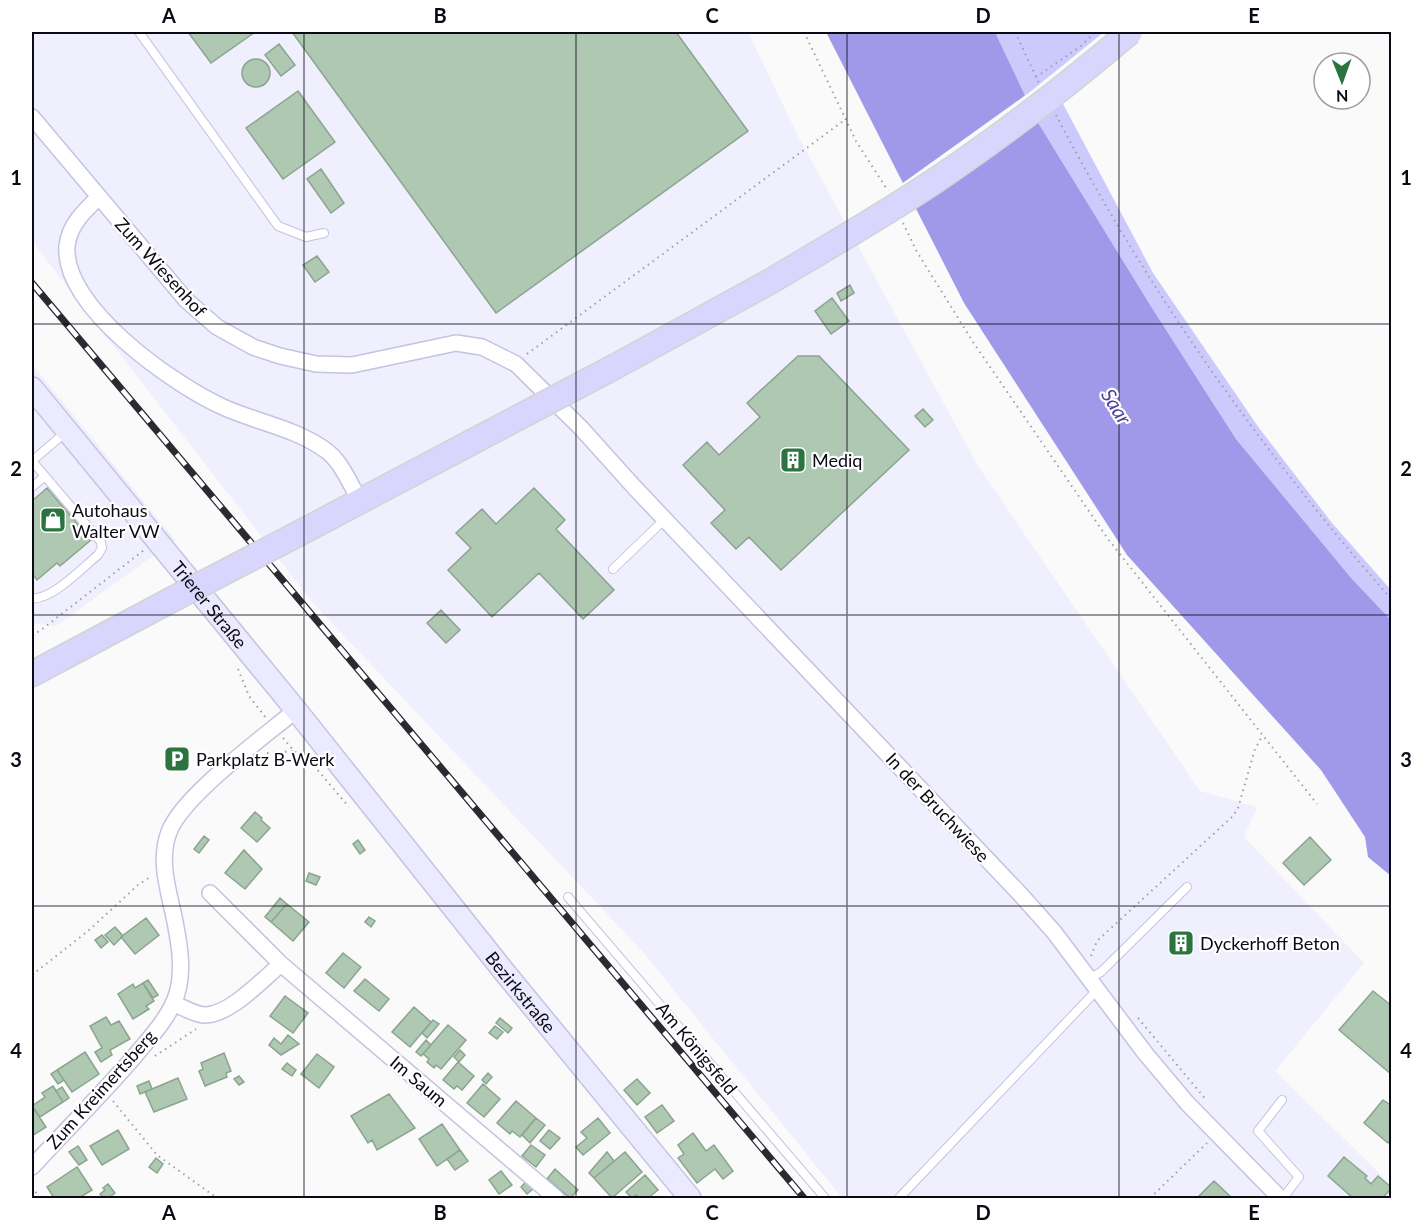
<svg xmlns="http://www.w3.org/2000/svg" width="1423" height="1230" viewBox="0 0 1423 1230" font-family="Lato,sans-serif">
<rect width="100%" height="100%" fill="#fafafa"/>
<path fill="#efeffe" d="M32,32h716l49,102 181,332 222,325 57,16 -13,30 120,126 -89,108 116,114v13h-549l-199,-246 -330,-349 -281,-362z
M32,364l143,176 -119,86 -24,-3z"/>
<path fill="#ccc9fc" d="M995,32h109l-79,64z
M1062,102l91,171 106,155 73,95 59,67v30l-39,-41 -116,-140 -84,-131 -115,-187z"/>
<path fill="#a099ea" d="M826,32h169l42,89 115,187 84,131 116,140 39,41v256l-23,-19 -3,-20 -44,-67 -194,-215 -163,-252z"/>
<path fill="#fafafa" d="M1027,94l13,25 -91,67 -37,24 -12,-25z"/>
<path fill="#aec8b2" stroke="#8ba48f" stroke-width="1.5" d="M188,32h67l-44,31z
M292,32h384l72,99 -252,182z
M279,44l16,21 -14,11 -16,-21z
M242 73a14 14 0 1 1 28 0a14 14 0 1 1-28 0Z
M298,91l37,51 -52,37 -37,-51z
M321,169l23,34 -13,10 -24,-34z
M317,256l12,16 -14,10 -12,-17z
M850,285l4,8 -13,8 -4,-8z
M832,298l17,23 -18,13 -16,-23z
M798,356h21l90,94 -128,120 -32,-33 -13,12 -25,-26 14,-13 -42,-45 24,-23 12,13 41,-38 -13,-14z
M923,409l10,11 -8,7 -10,-11z
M47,488l44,52 -31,26 -3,-3 -20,17 -5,-7v-72z
M534,488l31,32 -9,9 58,61 -31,29 -44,-46 -47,44 -44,-47 23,-22 -15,-15 26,-24 14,15z
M441,610l19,20 -14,13 -19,-20z
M255,812l7,6 -1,2 9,8 -13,14 -16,-14z
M204,836l5,4 -10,13 -5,-4z
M1310,837l21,23 -27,25 -21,-22z
M358,840l7,10 -5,4 -7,-10z
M244,850l18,19 -17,20 -20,-16z
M309,873l11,4 -4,8 -10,-4z
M280,898l7,6 -16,18 -6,-5z
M287,904l22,18 -16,19 -22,-19z
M369,917l6,4 -4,6 -6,-5z
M146,918l13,17 -24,19 -14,-17z
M115,927l8,9 -9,9 -9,-10z
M1177,932l15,13 -7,9 -15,-13z
M102,935l6,7 -7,6 -6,-8z
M343,953l18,14 -17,21 -18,-15z
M365,979l24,20 -10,12 -25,-20z
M148,980l10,15 -5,3 -10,-15z
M143,983l11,18 -8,5 3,3 -16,10 -15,-25 15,-10 2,4z
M1373,991l19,15v69l-53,-45z
M285,996l23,17 -15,20 -23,-17z
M414,1007l17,15 -21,25 -18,-15z
M106,1017l5,8 8,-4 11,18 -20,11 2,5 -11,7 -6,-10 7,-4 -12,-22z
M500,1018l12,10 -4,5 -12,-10z
M433,1020l6,4 -12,14 -5,-5z
M448,1025l18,15 -25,29 -5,-4 -2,3 -7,-6 2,-3 -6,-5z
M495,1026l8,6 -6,7 -8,-6z
M288,1035l11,9 -18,11 -12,-10 5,-7 7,6z
M426,1040l5,5 -10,11 -5,-4z
M460,1050l5,5 -6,7 -5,-5z
M85,1052l14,22 -27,18 -15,-22z
M224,1053l7,18 -5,2 1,4 -22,9 -6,-15 4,-2 -2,-6z
M317,1054l17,13 -15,21 -18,-14z
M458,1062l16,14 -12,14 -5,-4 -3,3 -11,-9z
M287,1063l9,7 -4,6 -10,-7z
M57,1070l7,10 -6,4 -7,-10z
M488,1073l4,4 -6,7 -4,-4z
M239,1076l5,6 -5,3 -5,-6z
M178,1078l9,21 -33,13 -9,-20z
M637,1079l13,14 -13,12 -13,-15z
M149,1081l3,8 -12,5 -3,-8z
M483,1084l17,15 -16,18 -17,-14z
M53,1086l10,16 -23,15 -8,-11 13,-9 -3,-4z
M62,1087l7,11 -6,4 -7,-11z
M389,1094l26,34 -38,22 -5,-10 -4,3 -17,-27z
M1383,1100l9,6v32l-4,5 -24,-20z
M516,1101l20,17 -16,19 -8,-6 -2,3 -13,-11z
M662,1105l12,16 -17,12 -12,-16z
M32,1106l14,21 -14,9z
M536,1118l9,7 -15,18 -8,-8z
M598,1118l12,15 -27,22 -7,-8 11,-9 -6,-6z
M442,1124l18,26 -23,16 -18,-27z
M118,1130l11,19 -27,16 -12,-19z
M549,1130l11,8 -10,11 -10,-8z
M693,1133l13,18 8,-6 19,26 -10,8 -8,-10 -18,14 -19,-25 6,-4 -6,-9z
M531,1145l14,10 -9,12 -14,-11z
M78,1146l9,14 -8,5 -10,-13z
M460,1150l8,11 -13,9 -8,-11z
M607,1152l7,9 -20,17 -5,-5z
M625,1152l17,20 -30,26 -18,-20z
M1344,1157l23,19 -2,2 6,6 7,-8 14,12 -10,10h-29l-25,-22z
M156,1158l7,6 -6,9 -8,-6z
M77,1167l15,23 -13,8h-25l-7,-11z
M555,1169l23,21 -8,8 -23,-19z
M501,1171l11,14 -13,9 -10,-14z
M645,1175l13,15 -10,8h-9l-3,-3 -4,3 -6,-6z
M527,1181l6,8 -6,5 -6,-7z
M1214,1181l17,16 -2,1h-32z
M108,1184l7,9 -7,5h-4l-4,-4 5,-4 -2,-2z"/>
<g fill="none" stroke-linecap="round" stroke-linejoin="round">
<defs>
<path id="lane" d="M139,32l139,194 28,11 18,-4
M32,461l69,81 1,6 -4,7c-15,12 -47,46 -66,43
M32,461l35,-30
M32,487l13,-11
M613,569l52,-50
M568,897l257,301
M1090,978l11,-6 86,-85
M1282,1100l-24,31 41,46 -16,21
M899,1198l199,-209"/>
<path id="street" d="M32,117l154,183 31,27 36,20 27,9 36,8 36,1 104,-22 26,4 34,17 65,64 54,60 386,407 33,37 91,121 42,50 93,95
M99,197c-14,13 -30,28 -32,49 -5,61 107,139 156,161 33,15 71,21 101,42 17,11 26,35 36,52
M210,893l71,71 275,234
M173,1003c10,4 20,11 31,12 25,1 59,-36 77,-51
M32,1167c34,-37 69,-72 102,-110 14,-17 31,-35 40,-55 12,-28 5,-61 -1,-90 -6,-26 -14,-54 -4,-80 14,-37 95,-95 127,-122"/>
<g id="secondary">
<path id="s1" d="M32,388l264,322 210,264 184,224"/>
</g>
<path id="primary" d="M616,366l155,-85
M296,535l176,-93
M32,674l141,-75"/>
</defs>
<use href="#lane" stroke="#c4c3e1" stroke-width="10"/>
<use href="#street" stroke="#c4c3e1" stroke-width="18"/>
<use href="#secondary" stroke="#c4c3e1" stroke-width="24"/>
<use href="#primary" stroke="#d3d3d5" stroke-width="27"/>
<path stroke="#a09fa3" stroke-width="2" stroke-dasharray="1.5 4.5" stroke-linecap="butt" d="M804,32l52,109 32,50
M1015,32l24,51
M1036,77l45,-31 14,-14
M1056,115c91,175 206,337 336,485
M903,223l14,29 56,90 135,197 209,265
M527,354l319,-235
M32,635l9,-5 103,-80
M238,669l11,27 17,22
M283,738l11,13 15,9 40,47
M267,753l27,-2
M1091,956l6,-15 136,-125 5,-8 17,-59 8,-14
M32,975l56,-44 50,-46 12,-8
M1138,1018l69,83
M155,1056l41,-27
M113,1101l44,54 60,43
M32,1187l8,11
M1150,1198l57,-55"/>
<use href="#lane" stroke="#fff" stroke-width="8"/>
<use href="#street" stroke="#fff" stroke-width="15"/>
<use href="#secondary" stroke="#eceaff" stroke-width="21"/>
<use href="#primary" stroke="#d9d6fe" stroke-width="24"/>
<defs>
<path id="rail" d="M32,283l772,915"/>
</defs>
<use href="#rail" stroke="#2a2a32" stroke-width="7"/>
<use href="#rail" stroke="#fff" stroke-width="4.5" stroke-dasharray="14" stroke-linecap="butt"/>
<defs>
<path id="primary-bridge" d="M771,281c57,-34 115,-67 171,-105 65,-44 128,-93 188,-144
M472,442l144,-76
M173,599l123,-64"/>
</defs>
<use href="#primary-bridge" stroke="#d3d3d5" stroke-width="27" stroke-linecap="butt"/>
<use href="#primary-bridge" stroke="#d9d6fe" stroke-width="24"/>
</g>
<path fill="none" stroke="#0b0a14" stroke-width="1.5" stroke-opacity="0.55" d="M304,32v1166M576,32v1166M847,32v1166M1119,32v1166M32,324h1360M32,615h1360M32,906h1360"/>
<defs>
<symbol id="building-square" viewBox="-11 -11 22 22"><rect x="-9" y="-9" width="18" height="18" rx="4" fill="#2b733f" stroke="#fff"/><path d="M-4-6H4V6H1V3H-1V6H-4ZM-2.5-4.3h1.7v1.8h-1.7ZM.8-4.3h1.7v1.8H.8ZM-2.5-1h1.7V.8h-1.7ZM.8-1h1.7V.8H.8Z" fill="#fff"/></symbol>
<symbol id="shop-square" viewBox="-11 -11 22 22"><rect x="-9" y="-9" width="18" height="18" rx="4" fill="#2b733f" stroke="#fff"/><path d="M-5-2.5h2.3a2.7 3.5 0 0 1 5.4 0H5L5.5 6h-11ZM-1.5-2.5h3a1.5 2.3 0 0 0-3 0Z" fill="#fff"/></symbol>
<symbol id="parking-square" viewBox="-11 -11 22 22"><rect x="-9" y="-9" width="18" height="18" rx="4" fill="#2b733f" stroke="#fff"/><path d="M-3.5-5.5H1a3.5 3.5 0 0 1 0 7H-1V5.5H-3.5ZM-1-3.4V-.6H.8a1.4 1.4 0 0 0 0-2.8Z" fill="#fff"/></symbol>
</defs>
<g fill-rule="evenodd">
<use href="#building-square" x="778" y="445" width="30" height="30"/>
<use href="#shop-square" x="38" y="505" width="30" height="30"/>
<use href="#parking-square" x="162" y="744" width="30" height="30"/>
<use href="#building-square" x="1166" y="928" width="30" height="30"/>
</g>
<g text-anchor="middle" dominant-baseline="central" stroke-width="4.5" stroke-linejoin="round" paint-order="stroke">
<g font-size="18" fill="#0b0a14" stroke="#fff">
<text transform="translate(161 267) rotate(48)">Zum Wiesenhof</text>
<text stroke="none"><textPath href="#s1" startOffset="280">Trierer Straße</textPath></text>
<text transform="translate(938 807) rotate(47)">In der Bruchwiese</text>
<text stroke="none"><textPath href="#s1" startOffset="777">Bezirkstraße</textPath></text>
<text transform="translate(697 1048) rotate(50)">Am Königsfeld</text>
<text transform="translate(419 1081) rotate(40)">Im Saum</text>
<text transform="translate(101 1089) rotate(-48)">Zum Kreimertsberg</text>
</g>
<g font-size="18" fill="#0b0a14" stroke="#fff" text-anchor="start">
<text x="812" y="460">Mediq</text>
<text x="72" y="510">Autohaus<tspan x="72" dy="21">Walter VW</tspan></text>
<text x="196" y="759">Parkplatz B-Werk</text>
<text x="1200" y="943">Dyckerhoff Beton</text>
</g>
<g font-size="20" font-style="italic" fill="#503d9c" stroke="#fff">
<text transform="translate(1117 406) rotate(58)">Saar</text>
</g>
</g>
<rect width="1423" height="1230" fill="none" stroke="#ffffff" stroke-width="66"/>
<g transform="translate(1342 81) rotate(179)"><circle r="28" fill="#ffffff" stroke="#9d9da1" stroke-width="1.5"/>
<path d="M0-4.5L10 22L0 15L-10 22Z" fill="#2b733f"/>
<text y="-9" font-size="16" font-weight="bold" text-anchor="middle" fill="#0b0a14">N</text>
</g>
<rect x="33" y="33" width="1357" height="1164" fill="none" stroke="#0b0a14" stroke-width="2"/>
<g font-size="20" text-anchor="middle" font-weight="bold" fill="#0b0a14">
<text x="169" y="23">A</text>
<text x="440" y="23">B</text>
<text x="712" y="23">C</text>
<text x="983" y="23">D</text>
<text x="1254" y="23">E</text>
<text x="16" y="185">1</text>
<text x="1406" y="185">1</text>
<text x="16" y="476">2</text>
<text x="1406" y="476">2</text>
<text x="16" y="767">3</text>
<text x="1406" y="767">3</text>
<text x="16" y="1058">4</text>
<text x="1406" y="1058">4</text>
<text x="169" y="1220">A</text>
<text x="440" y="1220">B</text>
<text x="712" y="1220">C</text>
<text x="983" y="1220">D</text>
<text x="1254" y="1220">E</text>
</g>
</svg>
